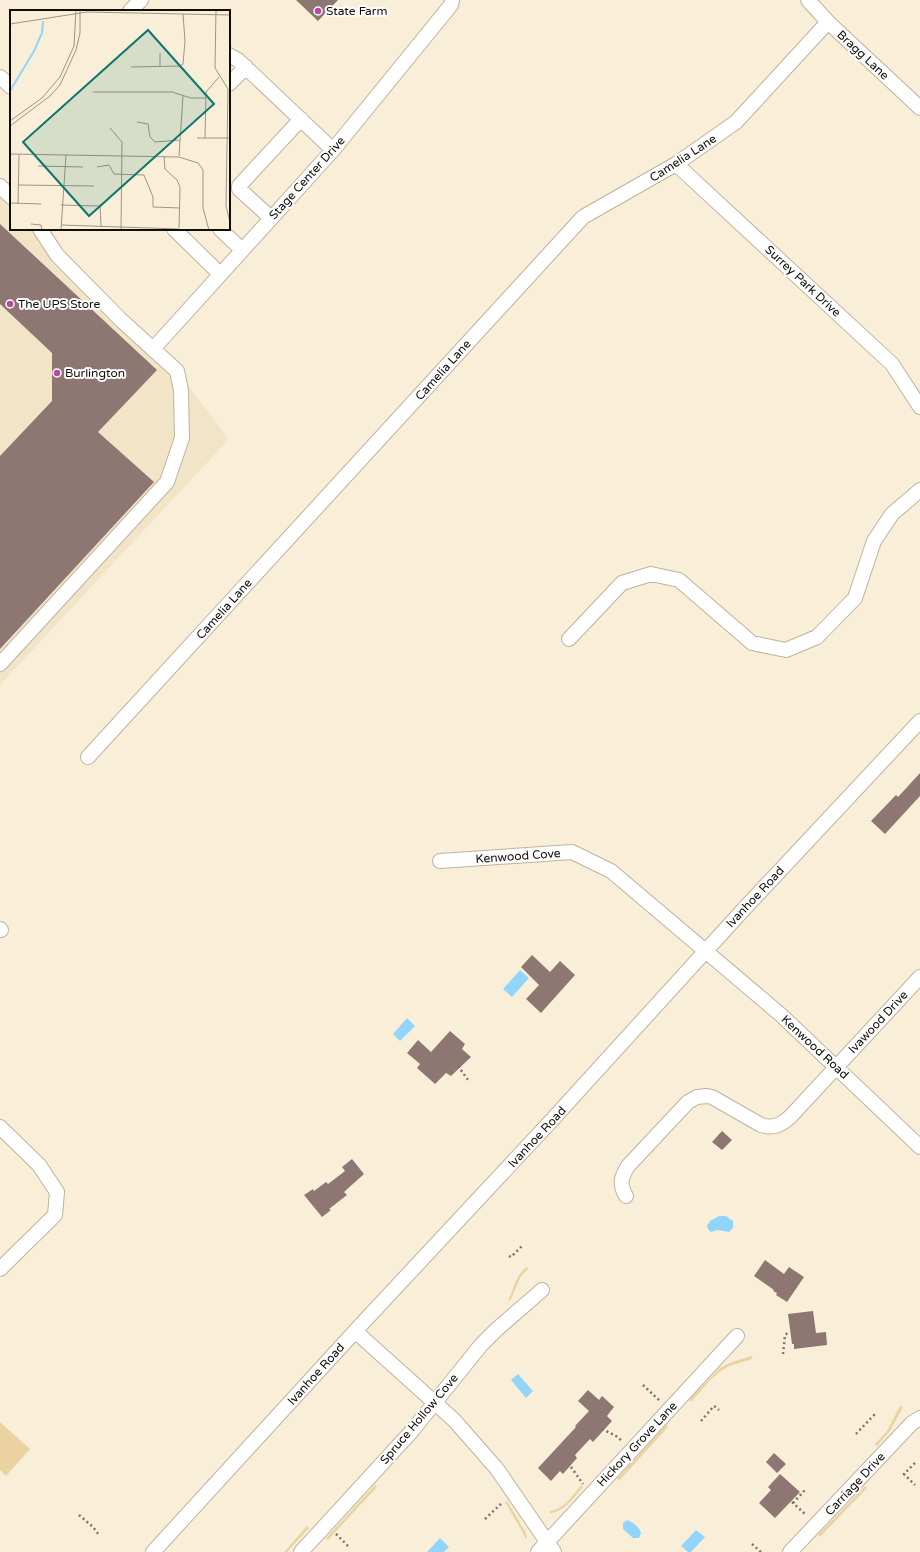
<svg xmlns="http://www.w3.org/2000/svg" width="920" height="1552" viewBox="0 0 920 1552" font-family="'Varela Round',sans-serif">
<rect width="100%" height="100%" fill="#f9efd9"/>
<path fill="#f1e4c7" d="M0,186l11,11v32h29l137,142 52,68 -229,246z"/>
<path fill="#ead3a1" d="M527,1267l1,2 -7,7 -11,25 -2,-1c7,-12 7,-25 19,-33z
M751,1356l2,2c-9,5 -19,5 -27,10 -14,7 -24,23 -35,34l-2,-2 31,-32 9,-5z
M900,1406l3,1 -13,24 -13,15 -2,-2 12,-13z
M0,1422l30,27 -24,27 -6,-6z
M666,1425l2,2 -49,54 -2,-2z
M375,1485l2,2 -49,53 -2,-2z
M581,1485l2,2c-9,10 -18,25 -33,26v-2c13,-1 23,-16 31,-26z
M865,1486l2,2 -47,49 -2,-2z
M507,1501l18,30 2,8 -2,-1 -2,-5 -18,-31z
M307,1526l2,2 -22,24h-3z"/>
<path fill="#92d5fb" d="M520,970l9,8 -17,19 -9,-8z
M407,1018l8,8 -15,15 -7,-7z
M719,1216h7l7,5v7l-4,4 -11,-2 -7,2 -3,-3 -1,-3 3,-5z
M518,1374l15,17 -7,7 -15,-18z
M627,1520c6,2 13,8 14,13l-2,5h-6l-10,-9v-6z
M696,1530l9,7 -14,15h-3l-7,-6z
M440,1538l9,9 -5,5h-17z"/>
<path fill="#8e7772" d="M296,0h42l-20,21z
M0,224l157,146 -59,62 56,50 -154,167v-193l52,-55v-48l-52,-49z
M920,773v23l-35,38 -14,-13 25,-26 2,2z
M532,955l18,17 10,-11 15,14 -34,38 -15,-14 13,-14 -18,-18z
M450,1031l15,13 -3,5 9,8 -20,19 -5,-3 -11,11 -18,-16 3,-4 -13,-11 11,-13 13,12z
M722,1131l10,9 -10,10 -10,-8z
M352,1159l12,15 -20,18 3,3 -18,14 2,1 -9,7 -18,-22 9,-6 1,2 12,-9 2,2 17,-13 -3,-4z
M765,1260l19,14 5,-7 15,10 -17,25 -11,-7 1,-2 -4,-2 1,-1 -20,-14z
M813,1311l3,22 10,-1 1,13 -33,4v-5h-2l-4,-30z
M588,1390l11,10 3,-4 12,11 -7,9 5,5 -19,21 -3,-3 -15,16 2,3 -14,16 -3,-3 -9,10 -13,-13 38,-41 -1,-1 14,-15 -11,-10z
M774,1453l12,11 -9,9 -11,-11z
M780,1474l20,18 -25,26 -16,-15 12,-13 -3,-3z"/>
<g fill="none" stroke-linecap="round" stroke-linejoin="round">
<defs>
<path id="minor" d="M808,0l20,22 92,86
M130,11l11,-11
M229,55l9,5 95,90
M0,77l11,10
M229,84l17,-17
M676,164l216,200 28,43
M0,186l11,11
M271,218l-32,-29v-3l62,-67
M174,229l46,45
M220,229l22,21
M153,349l180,-199 118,-145 1,-5
M569,639l53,-56 29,-9 28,6 73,63 34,7 31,-13 38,-39 19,-57 18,-27 28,-24
M0,664l167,-182 15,-44 -1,-48 -4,-19 -56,-51 -64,-65 -17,-26
M88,757l495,-540 93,-53 60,-42 92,-100
M440,861l132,-9 39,19 170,144 139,132
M0,929l1,1
M0,1127l39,38 18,27 -2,23 -55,54
M626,1196c-7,-12 -5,-19 2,-30l60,-64 9,-5 10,-1 5,1 49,28c12,4 20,0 29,-8l130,-140
M355,1331l99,89 43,49 57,83
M153,1552l205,-224 193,-207 192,-211 177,-189
M301,1552l110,-120 70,-87 15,-15 46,-40
M538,1552l199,-216
M790,1552l122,-129 8,-5"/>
</defs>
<use href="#minor" stroke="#bdb39e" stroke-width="16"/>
<path stroke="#7a7366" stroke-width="2.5" stroke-dasharray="2 3" stroke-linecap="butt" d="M458,1066l10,14
M509,1256l2,1 12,-12
M783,1354l2,-19 4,-3
M643,1385l17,16
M701,1421l13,-15 5,4
M602,1429l14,7 6,5
M856,1434l18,-19 -3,-2
M915,1463l-11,11 11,11
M571,1467l12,17
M792,1502l13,12
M793,1503l12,-13
M79,1515l14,12 6,8
M485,1519l18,-17
M336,1534l14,14
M752,1544l9,8"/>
<use href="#minor" stroke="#fff" stroke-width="14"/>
</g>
<g fill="#b849a7" stroke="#fdfdfd" stroke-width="1.5">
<circle cx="318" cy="11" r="4"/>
<circle cx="10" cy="304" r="4"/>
<circle cx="57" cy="373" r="4"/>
</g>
<g text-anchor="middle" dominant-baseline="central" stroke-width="4" stroke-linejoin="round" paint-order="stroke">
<g font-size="12" fill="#110e07" stroke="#fdfdfd" text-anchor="start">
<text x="326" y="11">State Farm</text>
<text x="18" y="304">The UPS Store</text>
<text x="65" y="373">Burlington</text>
</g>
<g font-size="12" fill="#110e07" stroke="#fdfdfd">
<text transform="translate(863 55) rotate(43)">Bragg Lane</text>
<text transform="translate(683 158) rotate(-33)">Camelia Lane</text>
<text transform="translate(307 178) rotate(-48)">Stage Center Drive</text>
<text transform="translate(803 281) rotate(43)">Surrey Park Drive</text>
<text transform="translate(443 370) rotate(-48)">Camelia Lane</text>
<text transform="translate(224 609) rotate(-48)">Camelia Lane</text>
<text transform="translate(518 856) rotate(-4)">Kenwood Cove</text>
<text transform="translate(755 897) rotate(-47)">Ivanhoe Road</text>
<text transform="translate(878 1022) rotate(-47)">Ivawood Drive</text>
<text transform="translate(815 1047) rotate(43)">Kenwood Road</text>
<text transform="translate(537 1137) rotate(-47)">Ivanhoe Road</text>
<text transform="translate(316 1374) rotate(-48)">Ivanhoe Road</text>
<text transform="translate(419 1419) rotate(-50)">Spruce Hollow Cove</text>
<text transform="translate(637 1444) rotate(-47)">Hickory Grove Lane</text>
<text transform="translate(855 1484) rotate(-47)">Carriage Drive</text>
</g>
</g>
<g transform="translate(10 10)">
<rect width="220" height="220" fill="#f9efd9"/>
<path fill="none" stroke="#92d5fb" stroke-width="2" d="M0,81l24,-40 8,-18 1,-12"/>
<path fill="none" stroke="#9c9585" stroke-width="1" d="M206,0l-1,58 13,21 -2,117 4,16M0,14l77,-12 143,3M121,57l49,-1 3,-2 2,-23 -2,-27M150,57v-14M83,82h79l19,6h15M0,111l32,-23 18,-21 14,-31 2,-36M127,112l11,2 2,13 5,5 25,-2M0,116l40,-30 10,-11 16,-35 4,-17v-23M100,118l12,14 -1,88M187,128h33M195,128l1,-46 13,-15M0,144l169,3 19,6 5,7v38l6,22M154,146l1,13 12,11 3,7 -1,41M169,146l4,-60M28,156l45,1M87,157l12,-2 5,9 30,1 9,22v10l27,1M8,175l76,1M0,193l31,1M8,194l1,-49M51,195l39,1 1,20M21,214l10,1 1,5M51,215l118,4M51,220l5,-75"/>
<path fill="#0f766e" fill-opacity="0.15" stroke="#0f766e" stroke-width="2" d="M138,20l66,74 -125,112 -66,-74z"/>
<rect width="220" height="220" fill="none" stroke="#110e07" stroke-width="2"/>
</g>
</svg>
